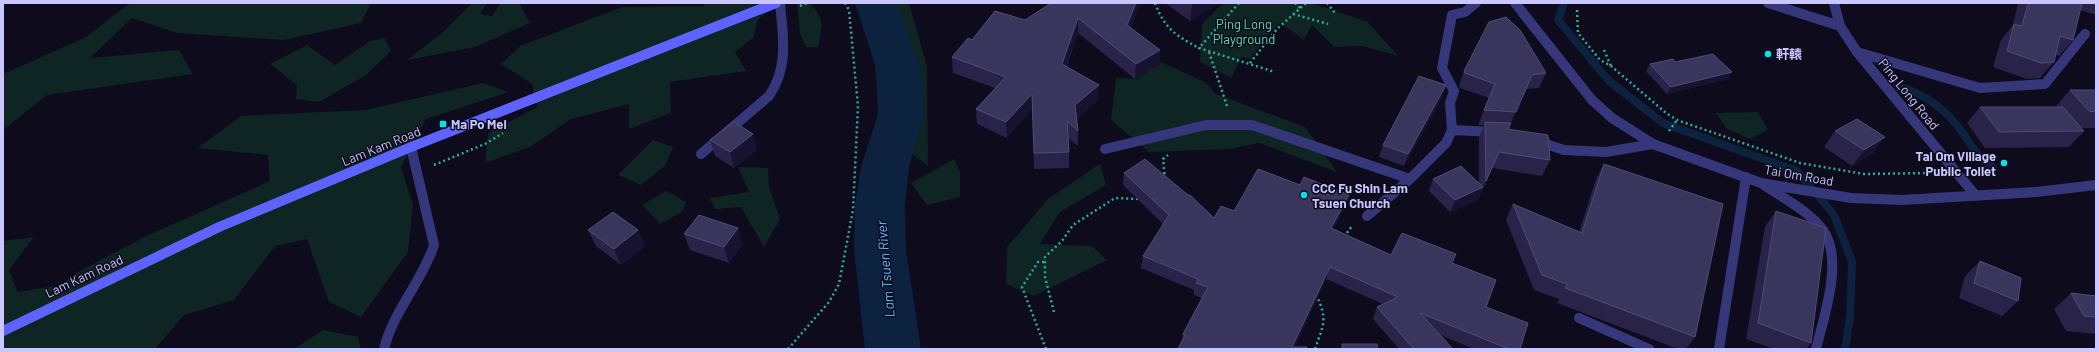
<svg xmlns="http://www.w3.org/2000/svg" width="2099" height="352" viewBox="0 0 2099 352" font-family="Barlow,'Noto Sans TC',sans-serif">
<rect width="100%" height="100%" fill="#0d0b1c"/>
<path fill="#0e2523" d="M130,3h241l-10,20 -77,17 -107,-7 -45,-15 -42,40 89,-8 14,24 -146,21 -44,35v-56l83,-37z
M472,3h15l-7,11 12,2 9,-13h20l-1,2 10,18 -55,24 -68,13 34,-26z
M703,3h73l-18,17 -5,18 -18,14 11,19 -76,11 1,31 -42,16v-25l-58,15 -41,28 -45,16 3,-30 49,-26 -5,-23 -31,-20 19,-18 102,-39 82,-1z
M797,3h13c16,18 12,22 8,44h-12l-6,-13z
M886,3h23l18,63 1,100 -19,-14 9,-39 -6,-15z
M1223,3h88l57,19 30,34 -35,-10 -29,1 -22,-22 -8,15 -24,-17 -15,15 -15,21 -8,-2 -11,21 -31,-16 2,-38z
M384,38l7,13 -25,24 -47,27 -23,-3 1,-14 -27,-21 37,-19 28,20 35,-24z
M1161,62l44,20 11,12 89,33 32,45 -78,-29 -29,6 -81,3 -38,-32 5,-42 21,1z
M483,83l26,9 -83,27 -25,48 12,38 -5,47 -47,65 -32,-15 -22,-63 -32,7 -41,54 -50,15 -29,34h-152v-108l31,-4 -25,33 9,22 42,-7 18,-13 66,-35 126,-56 -2,-26 -70,-7 43,-32 124,-6z
M1758,112l10,18 -18,9 -23,-10 -11,-16z
M653,140l20,7 -8,19 -24,19 -23,-10z
M954,159l6,13v25l-33,8 -16,-22z
M1100,164l6,21 -46,27 -20,32 52,2 15,14 -73,36 -28,-12 1,-37 41,-48z
M738,167l30,1 1,19 11,32 -16,28 -23,-40 -26,2 -5,-11 39,-6z
M666,191l20,11 -4,10 -22,12 -18,-19z
M323,330l35,7 3,12h-67z"/>
<g fill="none" stroke-linecap="round" stroke-linejoin="round">
<path stroke="#0c223f" stroke-width="8" d="M1564,3l-6,17 51,61 54,42 134,48 37,44 18,47 -2,55 -5,32
M1903,88c24,7 45,24 59,44 10,13 16,27 31,35"/>
<path fill="#0c223f" fill-rule="evenodd" d="M855,3h42l22,62 4,28 1,21 -15,53 -4,38 1,45 15,99h-56l-11,-99 1,-45 6,-38 17,-53 -1,-21 -2,-28z"/>
<path stroke="#2eab9d" stroke-width="2.5" stroke-dasharray="2 3" stroke-linecap="butt" d="M1155,3c10,26 20,32 44,45
M1239,3l-40,45 76,24
M1295,3l5,5
M1327,3l8,10
M800,6l7,-3
M1577,10l1,23 22,27 11,6 55,47 11,7 123,43 64,11 69,-1
M1293,14l35,10
M1604,50l7,16
M1209,52l18,54
M1250,63l27,-34 29,-26
M1669,131l8,-11
M434,165l51,-21 18,-11
M1165,179l-2,-20 5,-4
M1344,237l8,-11
M1044,262h-6l-16,25 24,62
M1054,312l-9,-35v-20l17,-16 11,-16 42,-27 25,1
M788,349l41,-47 10,-18 14,-74 5,-104 -9,-96 -4,-7
M1315,349c9,-26 13,-29 1,-55"/>
<path stroke="#36377a" stroke-width="10" d="M1768,3l72,23
M1857,52l123,36 65,-4 40,-50
M701,154l68,-58c20,-29 14,-60 11,-93
M384,349c9,-38 38,-67 50,-104l-23,-98"/>
<path stroke="#36377a" stroke-width="10" d="M1515,3l77,97 20,18 41,26 108,39 90,15 51,2 134,-8 60,-7
M1834,3l6,23 17,26 119,144
M1452,130l42,2
M1537,141l27,9 42,2 47,-8
M1105,149l101,-24h46l158,54
M1764,185c19,13 44,25 59,45 21,29 1,87 -7,119
M1367,216l43,-37 36,-36 6,-13 -2,-27 4,-12 -12,-23 10,-53 13,-3 11,-9
M1579,318l70,31
M1719,349l27,-172"/>
<path stroke="#5f63fd" stroke-width="10" d="M3,331l216,-104 192,-80 365,-144"/>
</g>
<path fill="#29234a" d="M1140,3l-9,25 29,22 -1,15 -24,14 -57,-46 -11,33 31,34 -21,19 1,12v15l-10,-8 1,14v16l-35,1 -2,-60 -25,29 -30,-14 -1,-15 19,-21 -42,-15 -1,-16 20,-17 53,-20z
M1165,3h53l-1,2 -27,16z
M2018,3h78v12l-16,-5 -7,30 -14,16 -3,-1 -2,7 -14,16 -13,1 -34,-12 8,-27 12,-15z
M1675,62l57,10 -4,7 -61,15 -21,-23 4,-7z
M1464,71l82,2 -7,15 -13,1 -18,40 42,31 -8,16 -50,-8 -14,32 -28,12 -21,-21 4,-12 46,4v-45l5,-13h-6l11,-27 -29,-10 -1,-2z
M2070,90h26v38h-15l3,3 -15,16 -84,1 -18,-25 13,-16h77l-1,-1z
M1442,98l-38,68 -25,-9 4,-12z
M1835,131l38,22 -21,13 -28,-19z
M710,140l47,10 -23,18 -19,-12z
M1604,164l91,173 -9,12h-8l-121,-46 2,-4 -25,-9 -28,-70 7,-16 66,28 17,-53z
M1124,173l90,45 86,-33 49,10 -4,13 -12,22 58,25 61,8 34,44 34,42h-46l-34,-14 13,14h-54l-26,-30 4,-12 6,-3 -57,-25 -31,68 12,2 -125,-7 1,-8 19,-36 -8,-3v-5l-53,-22 2,-12 20,-32 -40,-39z
M1776,211l35,132 -5,6h-32l-28,-10 19,-112z
M588,230h50l7,16 -24,19 -25,-19z
M684,234l59,10 -14,19 -39,-13z
M1980,261l38,40 -16,15 -43,-18 6,-22z
M2071,293l25,3v38l-30,-3 -12,-22z
M1342,344l36,5h-38z"/>
<path fill="#17122f" d="M1136,3h4l-14,38 1,-16z
M1194,3h24l-1,2 -27,16 2,-16z
M1078,18v15l-16,46v-15z
M1160,50l-1,15 -24,14 1,-15z
M1732,72l-4,7 -61,15 4,-7z
M1099,85l-1,15 -23,21v-16z
M1446,85l-4,13 -38,68 4,-12z
M1032,94v15l-25,29 -1,-16z
M753,134l4,16 -23,18 -4,-16z
M1885,137l-12,16 -21,13 12,-16z
M1483,187l-5,13 -28,12 5,-12z
M1349,195l-4,13 -18,33 4,-13z
M738,228l5,16 -14,19 -5,-16z
M638,230l7,16 -24,19 -7,-16z
M1330,267l-4,12 -32,70 -2,-2z"/>
<path fill="#3a355d" stroke="#514c76" d="M1051,3h85l-9,22 33,25 -24,14 -58,-46 -16,46 37,21 -24,20 3,26 -11,-10 2,31 -35,1 -2,-59 -26,28 -30,-13 30,-32 -54,-20 16,-19 4,2 23,-29 30,9z
M2028,3h54l-9,37 -13,-4 -6,26 -13,1 -34,-12 7,-27 8,2z
M1506,17l14,13 26,43 -14,2 -16,37 -32,-2 11,-26 -30,-11 -1,-2 25,-49z
M1713,54l19,18 -61,15 -21,-23 23,-5 2,3z
M1419,76l27,9 -38,69 -25,-9z
M2070,90h26v22l-7,-1z
M1980,107h83l21,24 -85,1z
M1857,119l28,18 -21,13 -29,-19z
M734,122l19,12 -23,18 -20,-12z
M1485,122l26,1 -3,6 40,6 2,25 -51,-8 -13,29z
M1145,159l43,36h2l24,23 7,-12 13,5 24,-42 42,16 4,-8 45,18 -18,33 60,27 11,-22 54,21 -4,9 44,17 -10,27 42,16 -8,26h-11l-89,-36 33,36h-39l-37,-42 21,-10 -68,-30 -38,80h15l-1,2h-128l7,-14 -2,-1 25,-47 -12,-4 2,-4 -55,-23 26,-41 -45,-42z
M1604,164l119,40 -28,133 -130,-49 2,-4 -25,-9 -29,-71 69,29z
M1461,166l22,21 -28,13 -22,-21z
M1776,211l50,17 -15,115 -53,-20z
M613,212l25,18 -24,19 -26,-19z
M699,215l39,13 -14,19 -40,-13z
M1980,261l41,17 -3,23 -44,-18z
M2071,293l25,3v21l-12,-1z
M1342,344h35l1,5h-35z"/>
<g fill="#03e3ee" stroke="#0d0b1c" stroke-width="1.5">
<circle cx="1768" cy="54" r="4"/>
<rect x="439" y="120" width="8" height="8" rx="2"/>
<circle cx="2004" cy="163" r="4"/>
<circle cx="1304" cy="195" r="4"/>
</g>
<g text-anchor="middle" dominant-baseline="central" stroke-width="3" stroke-linejoin="round" paint-order="stroke">
<g font-size="13" fill="#55dcb3" stroke="#0d0b1c">
<text x="1244" y="24">Ping Long<tspan x="1244" dy="15">Playground</tspan></text>
</g>
<g font-size="13" font-weight="bold" fill="#cac6fe" stroke="#0d0b1c" text-anchor="start">
<text x="1776" y="54">軒轅</text>
<text x="451" y="124">Ma Po Mei</text>
<text x="1996" y="156" text-anchor="end">Tai Om Village<tspan x="1996" dy="15">Public Toilet</tspan></text>
<text x="1312" y="188">CCC Fu Shin Lam<tspan x="1312" dy="15">Tsuen Church</tspan></text>
</g>
<g font-size="13" fill="#cac6fe" stroke="#0d0b1c">
<text transform="translate(1909 94) rotate(51)">Ping Long Road</text>
<text transform="translate(381 146) rotate(-22)">Lam Kam Road</text>
<text transform="translate(1799 175) rotate(10)">Tai Om Road</text>
<text transform="translate(84 276) rotate(-25)">Lam Kam Road</text>
</g>
<g font-size="14" font-style="italic" fill="#56b8fd" stroke="#0d0b1c">
<text transform="translate(885 269) rotate(-95)">Lam Tsuen River</text>
</g>
</g>
<rect width="2099" height="352" fill="none" stroke="#cac6fe" stroke-width="8"/>
</svg>
